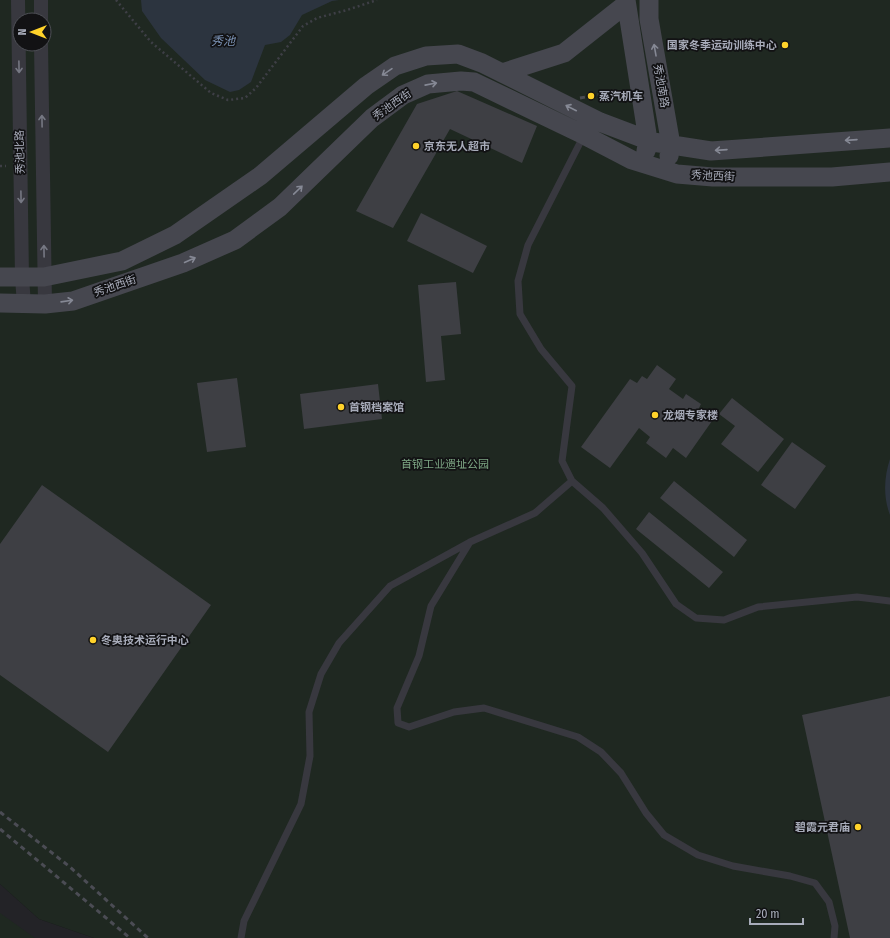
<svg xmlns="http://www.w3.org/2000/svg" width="890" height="938" viewBox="0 0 890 938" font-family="'Fira Sans Condensed','Noto Sans SC',sans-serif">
<rect width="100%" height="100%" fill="#171719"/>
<path fill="#232327" d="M0,884l39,35 55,19h-94z"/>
<path fill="#1f2821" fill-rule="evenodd" d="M0,0h890v938h-796l-55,-19 -39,-35zM20,20h24v24h-24z
M0,913l35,25h-35z"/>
<path fill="#2c343f" d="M141,0h198l-7,1 -30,14 -12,20 -9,7 -16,3 -14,37 -12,8 -9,2 -25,-12 -44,-42 -19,-27z
M890,459v56c-7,-18 -6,-38 0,-56z"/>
<path fill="#3e3f44" d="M457,91l80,35 -15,37 -72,-34 -57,99 -37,-17 61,-107z
M421,213l66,33 -14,27 -66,-32z
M456,282l5,52 -20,2 4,44 -19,2 -8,-97z
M657,365l19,14 -7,10 14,10 3,-5 15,10 -3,6 14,11 -26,37 -13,-10 -7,10 -20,-15 4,-6 -11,-9 -29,40 -29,-21 49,-68 7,4 5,-7 5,3z
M237,378l9,69 -39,5 -10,-69z
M378,384l4,35 -78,10 -4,-35z
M732,398l52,41 -26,33 -37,-28 14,-18 -16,-12z
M792,442l34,24 -31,43 -34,-24z
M674,481l73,59 -13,17 -74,-59z
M42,485l169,120 -103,147 -108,-77v-131z
M649,512l74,60 -14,16 -73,-59z
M890,696v242h-40l-48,-223z"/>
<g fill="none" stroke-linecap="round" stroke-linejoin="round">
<path stroke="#3e3f46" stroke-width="2.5" stroke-dasharray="2 3" stroke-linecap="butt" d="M116,0l35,42 60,51 17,7 17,-2 11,-10 47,-62 14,-8 30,-8 30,-10
M0,166h6"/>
<path stroke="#38383f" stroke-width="7" d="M584,135l-56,110 -10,36 2,33 21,35 31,37 -10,75 10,20 -37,32 -65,29 -39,64 -12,50 -22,52 1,15 11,4 45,-15 30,-4 94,29 23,15 20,21 25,40 18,22 34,20 35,11 57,10 25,7 14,19 6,24 -1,12
M572,481l31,27 39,45 34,51 20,14 28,2 34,-13 99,-10 33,4
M241,938l3,-17 57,-117 9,-48 -1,-44 12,-38 18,-31 51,-57 80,-44"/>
<path stroke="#38383f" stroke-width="14" d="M18,0l4,278 2,26
M41,0v20
M41,44l4,260"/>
<path stroke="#46474f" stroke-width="19" d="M626,0l22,140 -2,11
M649,0v19l22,126 -2,11
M502,73l62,-20 62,-49
M0,277h44l78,-16 53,-26 85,-59 106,-90 29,-20 31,-10 32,-2 24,9 118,59 53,20 58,9 179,-13
M0,303l45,1 28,-3 110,-38 52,-23 45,-33 92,-89 31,-23 25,-11 33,-3 13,1 110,53 48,25 45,14 36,3h119l58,-5"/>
<path stroke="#4b4c54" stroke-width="3" stroke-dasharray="5 4" stroke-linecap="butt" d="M580,98l23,-4
M0,812l70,55 78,71
M0,829l130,109"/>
</g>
<defs><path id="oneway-shaft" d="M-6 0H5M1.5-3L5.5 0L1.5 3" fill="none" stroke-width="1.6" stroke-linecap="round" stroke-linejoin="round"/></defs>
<g stroke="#868995">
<use href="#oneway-shaft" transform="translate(655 50) rotate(-100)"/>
<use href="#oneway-shaft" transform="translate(387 72) rotate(146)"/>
<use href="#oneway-shaft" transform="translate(431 84) rotate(-11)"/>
<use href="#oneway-shaft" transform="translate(571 108) rotate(-153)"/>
<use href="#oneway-shaft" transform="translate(851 140) rotate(176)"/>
<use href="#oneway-shaft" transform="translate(721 150) rotate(176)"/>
<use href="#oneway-shaft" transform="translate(298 190) rotate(-44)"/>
<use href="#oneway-shaft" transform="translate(190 260) rotate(-24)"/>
<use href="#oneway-shaft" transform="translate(67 301) rotate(-8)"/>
</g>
<g stroke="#767883">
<use href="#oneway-shaft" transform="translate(19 67) rotate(89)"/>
<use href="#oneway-shaft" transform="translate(42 121) rotate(-91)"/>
<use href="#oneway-shaft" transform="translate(21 197) rotate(89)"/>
<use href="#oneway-shaft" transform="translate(44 251) rotate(-91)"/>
</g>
<g fill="#ffd22a" stroke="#121214" stroke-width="1.5">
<circle cx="785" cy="45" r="4"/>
<circle cx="591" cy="96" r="4"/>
<circle cx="416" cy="146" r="4"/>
<circle cx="341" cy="407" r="4"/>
<circle cx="655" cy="415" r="4"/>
<circle cx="93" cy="640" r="4"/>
<circle cx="858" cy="827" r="4"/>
</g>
<g text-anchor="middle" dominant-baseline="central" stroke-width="3.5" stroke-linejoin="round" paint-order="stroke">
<g font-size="11" font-weight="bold" fill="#a8acba" stroke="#121214" text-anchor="start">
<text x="777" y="45" text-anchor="end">国家冬季运动训练中心</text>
<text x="599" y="96">蒸汽机车</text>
<text x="424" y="146">京东无人超市</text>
<text x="349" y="407">首钢档案馆</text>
<text x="663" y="415">龙烟专家楼</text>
<text x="101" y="640">冬奥技术运行中心</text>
<text x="850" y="827" text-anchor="end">碧霞元君庙</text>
</g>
<g font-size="11" fill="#a8acba" stroke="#121214">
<text transform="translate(661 86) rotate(80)">秀池南路</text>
<text transform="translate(392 105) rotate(-35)">秀池西街</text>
<text transform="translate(20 152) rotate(-91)">秀池北路</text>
<text transform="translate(713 176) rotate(3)">秀池西街</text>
<text transform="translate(115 286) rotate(-19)">秀池西街</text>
</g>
<g font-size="11" fill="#7ea785" stroke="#121214">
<text x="445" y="464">首钢工业遗址公园</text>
</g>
<g font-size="12" font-style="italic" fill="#7d95b8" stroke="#121214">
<text x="223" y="41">秀池</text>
</g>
</g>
<g transform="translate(32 32) rotate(270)"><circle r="19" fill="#121214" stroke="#4e5056"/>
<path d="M0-3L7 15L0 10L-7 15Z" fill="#ffd22a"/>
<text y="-6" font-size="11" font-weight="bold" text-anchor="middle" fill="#a8acba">N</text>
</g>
<path d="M750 918v6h53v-6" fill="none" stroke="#a8acba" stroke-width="2"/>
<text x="756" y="918" font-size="12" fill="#a8acba" stroke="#121214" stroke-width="3" paint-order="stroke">20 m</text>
</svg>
